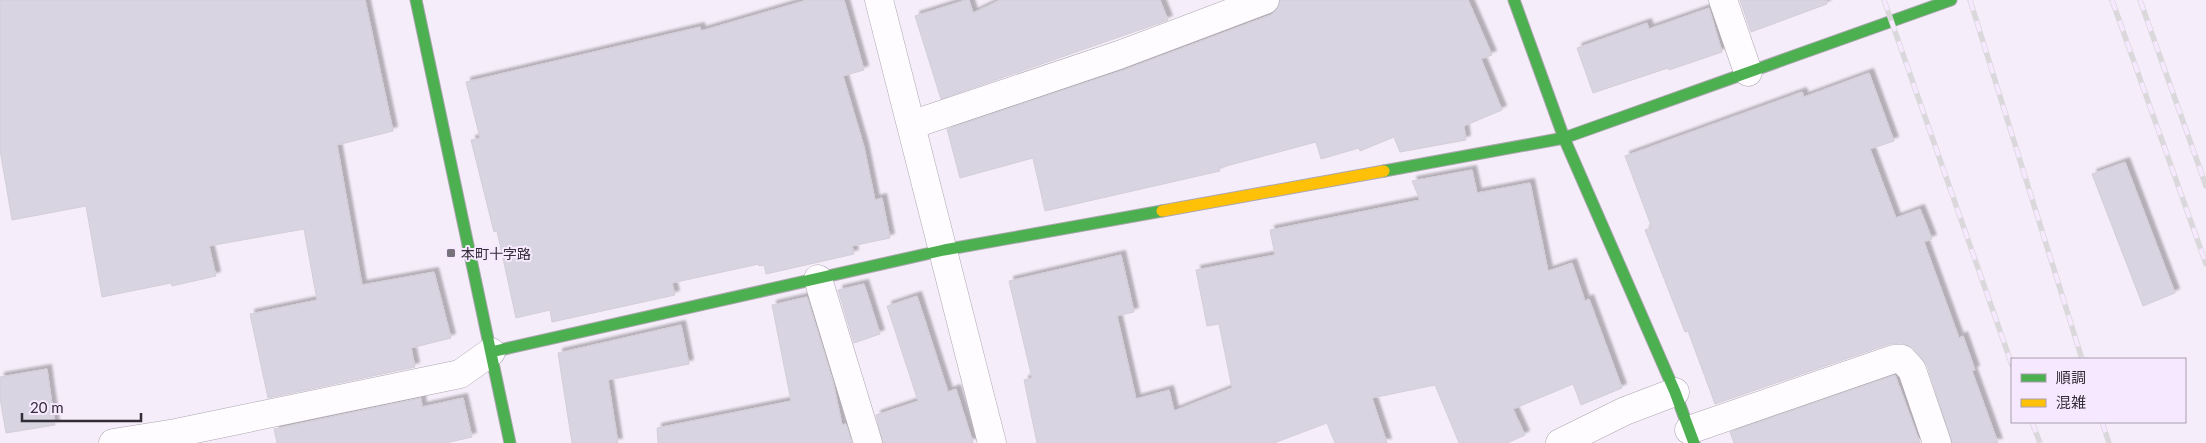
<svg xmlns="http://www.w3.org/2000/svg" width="2206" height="443" viewBox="0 0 2206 443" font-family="Lato,'Noto Sans JP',sans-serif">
<defs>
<filter id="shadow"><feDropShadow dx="4.5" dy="-4.5" stdDeviation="1" flood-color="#0004"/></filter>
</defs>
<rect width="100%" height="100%" fill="#f5eefa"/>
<path fill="#d9d4e1" stroke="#d3ced8" filter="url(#shadow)" d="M0,0h365l28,131 -56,14 25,140 72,-13 17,66 -40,10 4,19 -147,31 -18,-84 67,-14 -13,-71 -95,17 7,30 -44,10 -1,-3 -69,14 -16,-91 -74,14 -12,-70z
M807,0h37l20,70 -21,6 21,71 11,53 7,-2 8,40 -38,8 2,8 -88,20 -2,-9 -5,1v-2l-87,19 3,12 -123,27 -2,-12 -34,8 -19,-87 -3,1 -23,-92 9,-2 -14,-56 234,-55 1,4z
M966,0h3l4,13 27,-13h160l8,20 -227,79 -26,-83z
M1280,0h188l24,55 -11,4 21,51 -38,16 2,14 -66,12 -6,-15 -34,14 -1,-3 -38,11 -5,-17 -97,26 1,3 -175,40 -12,-53 -73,20 -13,-49 177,-59 147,-55 6,-6z
M1740,0h86l1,4 -76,28z
M1709,8l13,44 -53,18 -1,-2 -75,25 -16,-45 70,-25 2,6z
M1869,73l25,68 -24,8 26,69 24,-9 12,30 -8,3 35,96 4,-2 12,34 -3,1 26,72h-46l-25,-78 -14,-17 -11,-5 -13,1 -174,60 -27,-73 -3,1 -40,-102 7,-2 -27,-72 177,-64 2,5z
M2125,162l50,131 -32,13 -51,-132z
M1472,170l5,23 53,-10 18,88 24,-8 13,38 4,-2 33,89 -41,17 -8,-21 -60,25 12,26 -18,8h-48l-24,-58 -63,13 15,45h-52l-8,-20 -53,20h-237l-13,-63 8,-2 -23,-97 112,-26 13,57 -17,4 19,83 33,-9 5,21 58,-23 -13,-64 -12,2 -11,-56 79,-15 -5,-25 150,-30 -8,-19z
M864,284l16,50 -26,9 -16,-53z
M917,296l31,96 8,-3 17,54h-90l-7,-28 42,-14 -31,-95z
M807,297l26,85 9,43 4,-1 6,19h-194l-1,-15 134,-27 -19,-96z
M681,325l8,39 -81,16 10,63h-46l-14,-90z
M47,369l8,56 -49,8 -6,-35v-21z
M1895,375l25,68h-186l-4,-11z
M421,398l1,9 41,-9 9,39 -26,6h-169l-3,-14z"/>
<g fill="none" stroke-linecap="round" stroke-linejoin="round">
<defs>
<path id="street" d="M879,0l113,443
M1723,0l25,72
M911,125l208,-70 146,-55
M818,279l50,164
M1689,430l205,-71h8l10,11 25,73
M113,443l63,-10 284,-59 31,-22
M1560,443l65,-32 50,-19"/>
<path id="fast" d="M416,0l94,443
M1514,0l50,138 111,254 19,51
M1384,171l180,-33 387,-138
M491,352l453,-102 218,-39"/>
<path id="slow" d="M1162,211l222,-40"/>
</defs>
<use href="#street" stroke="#aca6b0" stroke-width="29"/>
<use href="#fast" stroke="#aca6b0" stroke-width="13"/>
<use href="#slow" stroke="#aca6b0" stroke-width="13"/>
<use href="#street" stroke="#fefcfe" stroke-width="28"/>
<use href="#fast" stroke="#4caf50" stroke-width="11"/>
<use href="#slow" stroke="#ffc107" stroke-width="11"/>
<defs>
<path id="rail" d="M1884,0l128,365
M1970,0l112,359
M2112,0l94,264
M2140,0l66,186
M2032,422l8,21
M2102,422l7,21"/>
</defs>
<use href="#rail" stroke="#dbd8dc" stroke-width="5.5"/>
<use href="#rail" stroke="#f6e9ff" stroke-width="4" stroke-dasharray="11" stroke-linecap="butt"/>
</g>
<rect fill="#77717b" stroke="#f6e9ff" stroke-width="2" x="446" y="248" width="10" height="10" rx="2.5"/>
<g text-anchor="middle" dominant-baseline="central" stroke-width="4" stroke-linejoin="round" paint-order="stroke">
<g font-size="14" fill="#332d37" stroke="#f6e9ff" text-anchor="start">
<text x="461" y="253">本町十字路</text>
</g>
</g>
<rect x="2011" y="358" width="175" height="65" fill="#f6e9ff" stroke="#a89eaf"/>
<rect x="2021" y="374" width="25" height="8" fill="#4caf50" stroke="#a89eaf"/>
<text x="2056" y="383" font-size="15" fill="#332d37">順調</text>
<rect x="2021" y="399" width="25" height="8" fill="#ffc107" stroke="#a89eaf"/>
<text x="2056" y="408" font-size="15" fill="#332d37">混雑</text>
<path d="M22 413v8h119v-8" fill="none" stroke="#332d37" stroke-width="2.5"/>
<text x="30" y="413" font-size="15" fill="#332d37" stroke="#f6e9ff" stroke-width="4" paint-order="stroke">20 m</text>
</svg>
